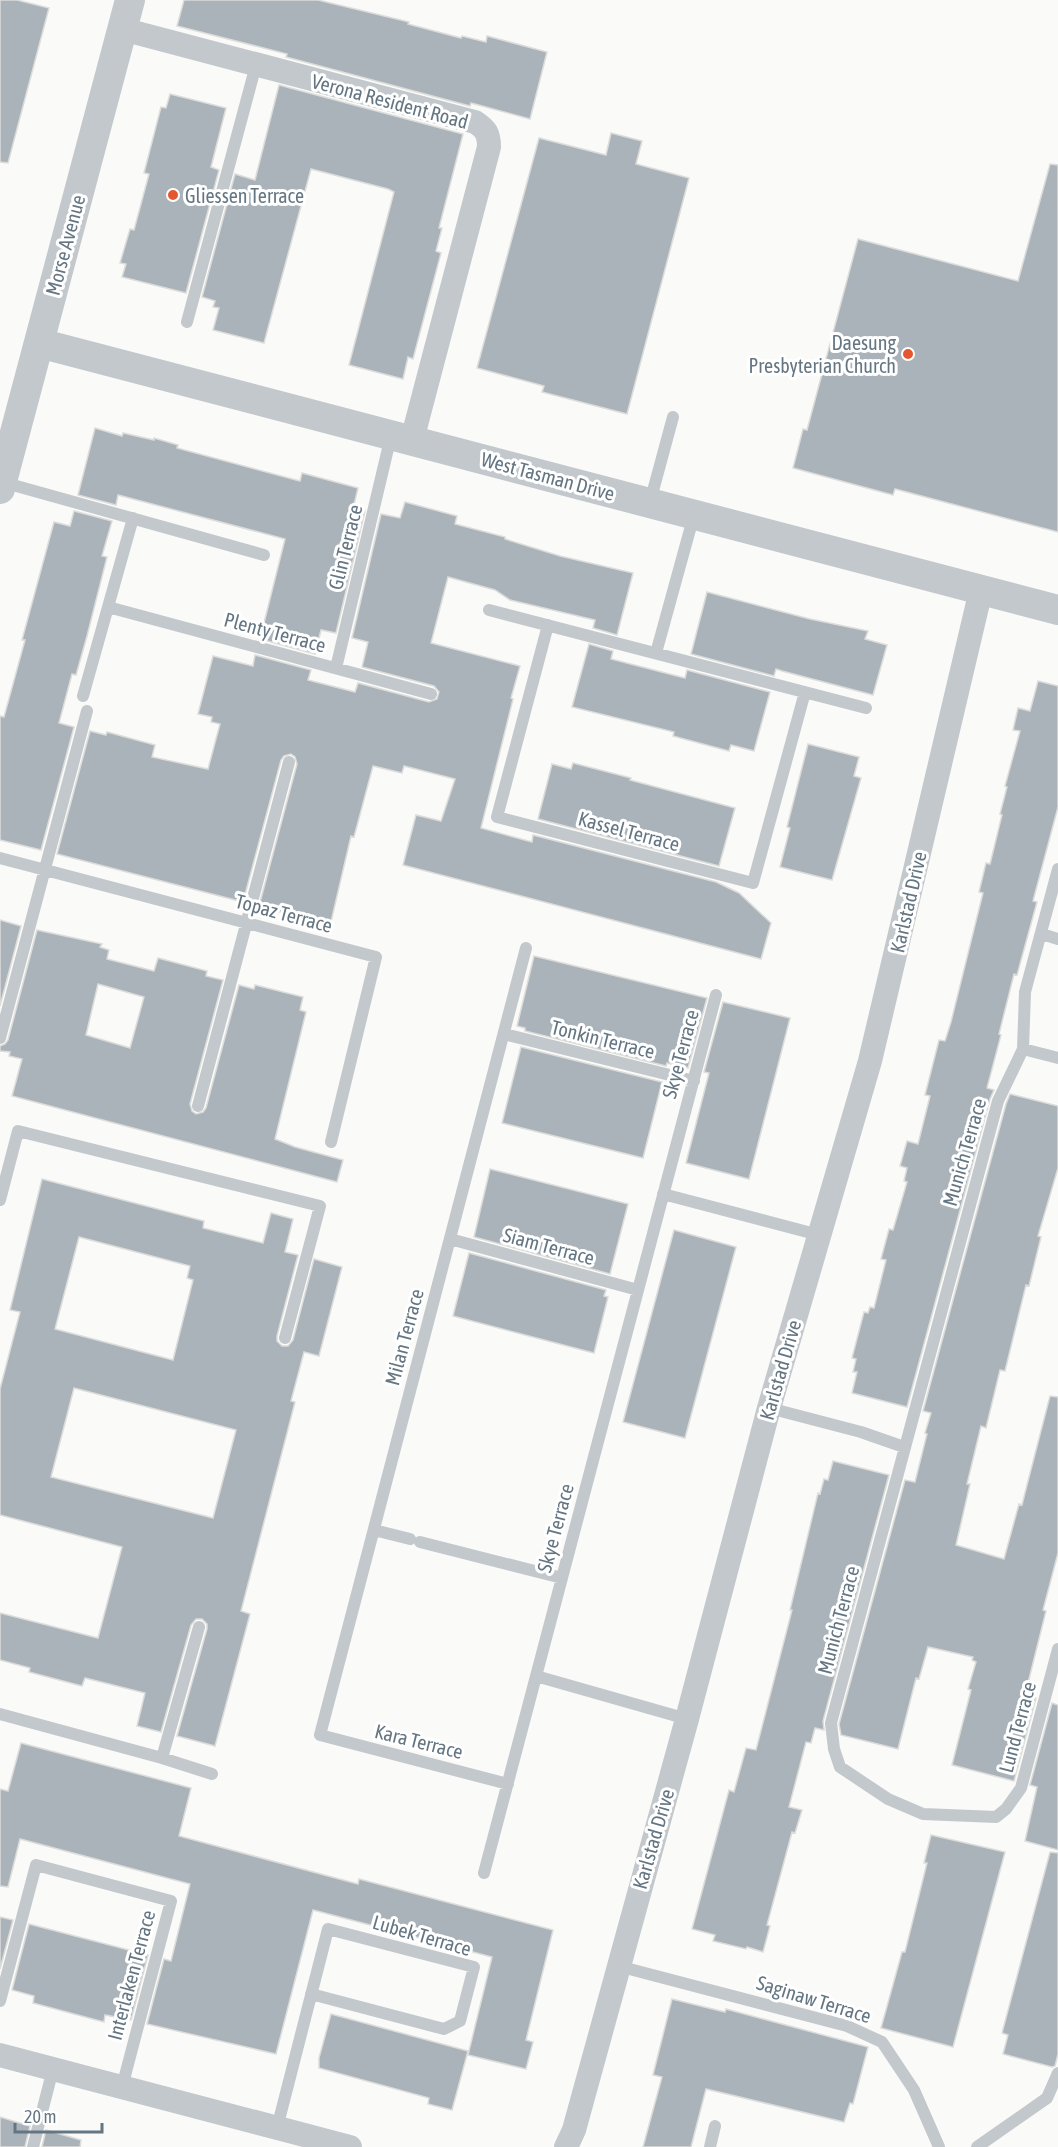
<svg xmlns="http://www.w3.org/2000/svg" width="1058" height="2147" viewBox="0 0 1058 2147" font-family="'Asap Condensed',sans-serif">
<rect width="100%" height="100%" fill="#fafaf8"/>
<path fill="#aab3b9" stroke="#dcdcda" stroke-width="1.5" fill-rule="evenodd" d="M0,0h17l32,8 -41,155 -8,-1z
M184,0h134l91,22 -1,2 53,14 1,-2 24,6 1,-6 60,16 -17,67 -59,-16 -1,3 -184,-49 1,-3 -110,-28z
M279,85l184,49 -24,94h3l-6,23 5,2 -28,106 -5,-2 -5,22 -54,-14 45,-173 -6,-3 -77,-20 -47,174 -51,-13 6,-22 -6,-1 2,-6 -13,-4 33,-123 20,6z
M170,94l56,14 -15,59 8,3 -33,123 -64,-16 4,-13 -6,-1 10,-34 4,1 15,-56 -5,-1 17,-66 5,1z
M611,133l31,8 -6,23 53,14 -62,236 -85,-22 2,-6 -67,-18 62,-230 67,17z
M1050,164l8,1v367l-163,-43 -2,6 -100,-27 10,-39 4,1 51,-191 160,42z
M95,428l27,8 1,-3 31,7v-2l24,7 -1,3 123,33 2,-8 56,15 -5,21 12,2 -29,122 -15,-3 -6,24 -55,-15 25,-100 -167,-44 -2,10 -38,-10z
M405,502l52,14 -2,8 50,13v2l55,17 73,17 -16,62 -24,-7 2,-8 -85,-20 -15,-10 -47,-13 -17,66 89,23 -9,32 2,1 -32,129 51,14 1,-7 183,47 23,11 32,30 -10,36 -358,-94 13,-50 25,6 14,-42 -51,-13 -2,7 -29,-7 -19,71 -3,-1 -21,90 -71,-20 38,-142 -2,-7 -4,-3 -7,2 -3,4 -38,142 -186,-48 33,-123 16,4 1,-3 48,13 -3,12 56,12 12,-45 -9,-2 1,-5 -14,-3 15,-58 40,10 2,-11 56,15 -3,10 47,12 3,-9 71,19 8,-3 2,-7 -5,-6 -72,-19 6,-25 -16,-4 29,-124 19,4z
M74,511l38,10 -10,35 5,1 -20,79 -11,39 -4,-1 -13,49 15,4 -33,123 -41,-10v-124l4,1 21,-77h-3l32,-118 16,4z
M707,592l103,27 58,12 -3,8 22,6 -14,50 -91,-24 -6,-2 -2,7 -83,-22z
M589,644l24,7 -2,8 74,19 2,-8 83,22 -16,59 -23,-6 -2,6 -56,-15 1,-4 -102,-25z
M1038,681l20,5v121l-25,94 4,1 -20,73 -3,-1 -15,60 2,1 -14,53 7,2 -4,9 -83,308 -55,-14 5,-21h-4l3,-13 -4,-1 12,-46 4,1 2,-6 4,1 12,-48 -5,-1 8,-30 4,1 14,-48 -3,-1 3,-13 -7,-2 7,-25 11,3 12,-48 -5,-1 14,-55 6,1 6,-19 32,-129 -4,-1 7,-29 4,1 12,-49 -2,-1 7,-27 -2,-1 15,-55 -7,-1 5,-22 12,3z
M808,744l51,13 -5,19 7,2 -29,102 -52,-13 10,-39 -3,-1z
M573,763l58,15 -1,2 105,28 -16,58 -181,-47 14,-55 19,5z
M0,920l21,6 -21,80z
M37,930l65,14 -2,3 9,3 -2,9 47,12 4,-13 49,13 -1,5 17,4 -33,124 2,7 4,3 7,-2 3,-4 33,-123 15,4 1,-4 48,12 -3,13 6,2 -31,127 20,8 48,13 -6,22 -325,-86 10,-37 -13,-3 1,-4 -10,-1v-5l5,-2 3,-4zM98,984l46,13 -14,51 -44,-13z
M534,956l173,42 -19,70 -21,-5 -1,3 -141,-35v-3l-8,-2z
M723,1002l67,16 -41,161 -63,-16 23,-90 -5,-1z
M521,1047l141,35 -19,76 -141,-35z
M1010,1094l48,12v62l-20,68 3,1 -12,49 -3,-1 -21,86 -5,-1 -14,58 -5,-2 -14,58h3l-14,61 48,14 15,-55 3,1 5,-20 23,-89 8,1v156l-15,57 3,1 -21,84 11,3 -22,83 -62,-16 19,-75 -3,-1 8,-27 -4,-2 1,-3 -45,-10 -9,32 -3,-1 -18,71 -57,-14 -2,-11 66,-244 10,2 12,-48 -2,-1 6,-20 -8,-2 83,-307z
M490,1169l138,35 -18,70 -136,-37z
M42,1179l162,42 -1,7 60,15 8,-30 22,6 -8,33 13,3 -21,81v5l5,5h6l5,-6 21,-81 28,8 -23,89 -15,-4 -13,49 4,1 -54,209 9,3 -35,132 -38,-10 30,-107v-5l-5,-5h-6l-5,6 -30,107 -24,-6 8,-33 -60,-15 -3,8 -53,-14 1,-4 -30,-8v-47l98,25 24,-91 -122,-32v-126l20,-77 -10,-2zM79,1237l111,29 -3,12 6,2 -20,80 -118,-31zM74,1388l162,42 -23,88 -162,-41z
M674,1230l62,17 -51,191 -62,-16z
M469,1253l137,37 -2,6 4,1 -14,56 -141,-37z
M833,1461l56,14 -66,246 1,9 -9,-2 -4,15 -5,-1 -17,65 13,3 -7,23 -3,-1 -25,93 3,1 -7,26 -16,-5 -1,2 -33,-8 2,-6 -23,-6 37,-139 5,2 12,-44 10,2 36,-140h-2l28,-117 2,1 4,-15 4,1z
M1052,1703l6,2v145l-33,-9 12,-54 -7,-2z
M21,1743l170,45 -12,48 179,48 1,-5 194,51 -27,110 7,2 -7,27 -58,-14 24,-98 -179,-47 -37,144 -129,-30 17,-65 7,2 19,-77 -170,-45 -12,48 -8,-1v-97l8,2z
M931,1835l74,17 -52,195 -72,-19 21,-76h3l22,-89h-3z
M1050,1852l8,1v201l-3,12 -3,1 -49,-13 5,-19 -6,-2z
M0,1917l13,3 -13,49z
M29,1924l119,31 -17,65 -26,-5 -1,7 -71,-19 1,-7 -22,-6z
M672,1999l53,13 1,-3 142,38 -15,57 -3,-1 -6,19 -138,-33 -15,58h-48l19,-70 -9,-2z
M331,2014l137,37 -16,59 -24,-6 1,-6 -110,-30v-10z
M0,2117l30,9 -5,21h-25z
M46,2130l35,10 -1,7h-38z"/>
<g fill="none" stroke-linecap="round" stroke-linejoin="round">
<path stroke="#c3c8cc" stroke-width="12" d="M187,322l69,-257
M2,482l262,73
M650,502l23,-85
M108,607l323,87
M489,610l377,98
M548,625l-51,192 256,66 52,-191
M656,653l38,-138
M336,668l55,-232
M83,696l50,-178
M0,858l376,99 -45,185
M1058,869l-33,123 -2,57 -25,52 -167,622 3,26 6,18 48,32 35,15 73,3 10,-8 15,-21 37,-139
M1042,934l16,5
M504,1034l190,47
M0,1038l87,-327
M1023,1049l35,9
M198,1106l91,-344
M663,1194l156,41
M0,1200l18,-69 302,75 -35,132
M450,1239l188,51
M769,1408l92,24 43,15
M374,1530l36,9
M420,1542l142,36
M536,1676l151,43
M0,1714l162,44 50,16
M162,1758l37,-131
M508,1784l-188,-49 206,-787
M484,1873l232,-878
M618,1966l229,60 35,16 32,48 25,57
M0,2001l36,-136 135,36 -49,186
M277,2128l51,-199 146,38 -14,54 -16,8 -133,-35
M33,2147l20,-78
M710,2147l5,-21
M977,2147l70,-49 11,-25"/>
<path stroke="#c3c8cc" stroke-width="24" d="M122,29l353,93c11,7 14,12 14,25l-77,293
M0,2055l350,92
M566,2147l8,-17 113,-411 82,-311 101,-347 111,-471"/>
<path stroke="#c3c8cc" stroke-width="30" d="M39,343l1019,267
M0,489l130,-489"/>
</g>
<g fill="#e4572e" stroke="#fff" stroke-width="2">
<circle cx="173" cy="195" r="6"/>
<circle cx="908" cy="354" r="6"/>
</g>
<g text-anchor="middle" dominant-baseline="central" stroke-width="6" stroke-linejoin="round" paint-order="stroke">
<g font-size="20" fill="#657683" stroke="#fff">
<text transform="translate(390 101) rotate(15)">Verona Resident Road</text>
<text transform="translate(65 245) rotate(-75)">Morse Avenue</text>
<text transform="translate(548 476) rotate(15)">West Tasman Drive</text>
<text transform="translate(345 547) rotate(-76)">Glin Terrace</text>
<text transform="translate(275 632) rotate(15)">Plenty Terrace</text>
<text transform="translate(629 831) rotate(15)">Kassel Terrace</text>
<text transform="translate(908 902) rotate(-77)">Karlstad Drive</text>
<text transform="translate(284 913) rotate(15)">Topaz Terrace</text>
<text transform="translate(603 1039) rotate(14)">Tonkin Terrace</text>
<text transform="translate(680 1054) rotate(-75)">Skye Terrace</text>
<text transform="translate(964 1152) rotate(-74)">Munich Terrace</text>
<text transform="translate(549 1246) rotate(15)">Siam Terrace</text>
<text transform="translate(404 1337) rotate(-75)">Milan Terrace</text>
<text transform="translate(780 1370) rotate(-74)">Karlstad Drive</text>
<text transform="translate(555 1528) rotate(-75)">Skye Terrace</text>
<text transform="translate(838 1620) rotate(-75)">Munich Terrace</text>
<text transform="translate(1017 1727) rotate(-75)">Lund Terrace</text>
<text transform="translate(419 1741) rotate(14)">Kara Terrace</text>
<text transform="translate(653 1839) rotate(-74)">Karlstad Drive</text>
<text transform="translate(422 1935) rotate(16)">Lubek Terrace</text>
<text transform="translate(131 1975) rotate(-75)">Interlaken Terrace</text>
<text transform="translate(814 1999) rotate(17)">Saginaw Terrace</text>
</g>
<g font-size="20" fill="#657683" stroke="#fff" text-anchor="start">
<text x="185" y="195">Gliessen Terrace</text>
<text x="896" y="342" text-anchor="end">Daesung<tspan x="896" dy="23">Presbyterian Church</tspan></text>
</g>
</g>
<path d="M15 2123v9h87v-9" fill="none" stroke="#657683" stroke-width="3"/>
<text x="24" y="2123" font-size="18" fill="#657683" stroke="#ffffff" stroke-width="4.5" paint-order="stroke">20 m</text>
</svg>
